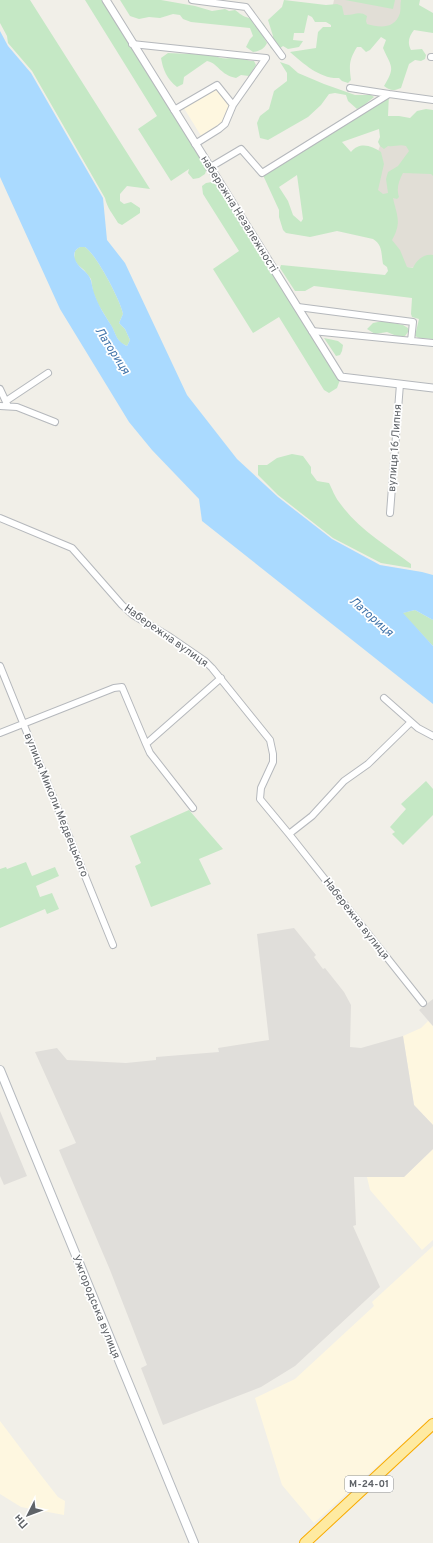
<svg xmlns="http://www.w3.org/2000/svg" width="433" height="1543" viewBox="0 0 433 1543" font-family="Overpass,sans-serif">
<rect width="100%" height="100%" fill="#f1efe8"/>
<path fill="#fef7e0" d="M217,85l16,20 -8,19 -22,15 -21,-34z
M428,1021l5,5v99l-19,-20 -11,-69 18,-8z
M433,1149v91l-11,10 -52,-60 -3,-13h37z
M433,1246v170l-119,107 -32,-38 -27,-87 40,-19 79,-73 -2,-4z
M0,1421l40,53 18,23 7,4 -1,14 -43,-8 -21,-13z"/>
<path fill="#e0deda" d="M294,928l22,27 -2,2 9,12 2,-1 19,24 7,13 -1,42 11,1 42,-12 11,69 19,20v24l-29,28h-50l2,48 -3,1 27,61 -85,79 -34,21 -98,38 -22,-57 6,-3 -37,-95 -51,-120 17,-7 -41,-91 22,-4 10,12 59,3 30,-3v-3l63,-5 -1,-4 51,-8 -12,-106z
M433,999v27l-14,-16z
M0,1111l27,65 -23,9 -4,-9z"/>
<path fill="#e1ded6" d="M334,0h71l-8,36 -66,-22z
M387,126l46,6v138l-27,-3 -47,-62z"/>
<path fill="#c5e8c5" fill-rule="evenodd" d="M0,0h30l120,189 -23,-3 -7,8v7l4,3 7,-2 9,6v5l-18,12 -4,-2c-5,-9 -11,-15 -13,-25l-73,-127 -24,-28 -1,-7 -7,-13z
M85,0h21l102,165 -3,9 -6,4 -6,1 -5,-6 1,-4 -18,12 -33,-52 19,-13z
M120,0h41l34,6 17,5 13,-2 4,2 6,-1c3,2 7,6 11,7 12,5 16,0 22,15l-4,6 3,5c-3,6 -7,8 -14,9l-7,-5 4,-8 3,-3 -3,-8 -59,-6 -8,-3 -3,-4 -7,-1 -13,4 -11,-1 -10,2 -9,-3z
M284,0l42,5 11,-1 5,2 2,9c9,1 15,-5 23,1l-1,5 1,3c13,4 28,5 33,-11 1,-4 0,-9 1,-13h19l-1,5 14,8v20l-19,-3c-5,6 -7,13 -3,20l11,-1 4,6 -1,4 -4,2 -6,-1 -6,4 -8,24c-7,3 -11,3 -17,-2 12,-20 7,-19 -1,-38l3,-8 -5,-3 -11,13 -4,2 -5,-5h-4c-8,13 -8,18 -6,33l-3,3 -6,-2 -3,-3c-19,1 -35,-14 -49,-26l26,-4 2,-16 5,-5h8v-2l-5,-3h-11l-3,-5 -4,-2 -4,18h-10l-1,7 10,1 -4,6 -11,2 -5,-3 -8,6 -5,-5 3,-11 -5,-16 14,-13z
M345,0h50l-2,9z
M168,53l46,2c9,6 17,2 27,3 4,1 8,3 13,3l2,4 -7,11 -8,-1 -5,3c-16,-3 -18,-15 -29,-17l-23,16 -1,7 -6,3c-10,-8 -14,-17 -16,-29z
M280,62l9,3 9,8 26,11 31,11h16l3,2 -11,9 -6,3 -9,-8 -2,-6 -11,-2 -6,1 -8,11 -13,12 -40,23 -8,-2 -3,-15 3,-7 9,-7 5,-18 13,-10v-8z
M389,94l-1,22h11l11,2 7,-7 9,-2 7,1v66l-2,-2 -28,-1c-4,7 -7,16 -4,24l-2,2 -4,-1c4,18 9,24 -1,42l8,10 7,17 6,1c3,-8 12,-15 20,-13v84l-14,-1 -4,-2 4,-17 -7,-2 -1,-3 1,-16 -98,-12 -9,5h-10l-15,-23 1,-3 104,10 3,-4 -1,-4 -4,-3c-2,-10 0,-19 -10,-25l-36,-8 -27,6 -24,-4 -3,-3 -4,-13v-7l-17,-37zM379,129l1,8 -2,5 2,4 4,3 4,-3c7,1 11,-2 18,0l3,5 -11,15 -10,6 -2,7 2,14 -5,1 -5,-4 6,-26 -3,-12c-9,-6 -21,-11 -30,0l-9,-10zM297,175l6,44 -2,3 -8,-7 -5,-14 -9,-14z
M212,182l10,6 119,189 -4,11 -8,5 -5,-3 -45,-73 -26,16 -40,-64 26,-18 -36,-57 -1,-8 4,-3z
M80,247h5c11,7 36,54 38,67l-4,9 6,6 5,11 -3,6 -6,-3 -4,-5 -5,-11 -14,-23 -5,-12 -2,-13 -7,-9 -6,-5 -4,-6 1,-8 3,-3z
M383,321l20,4 5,3v4l-3,4 -6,1 -12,-5 -12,2 -8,-5 6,-6z
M324,338l14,3 5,4 -1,6 -2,4 -4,1z
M292,454l11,2 8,11v6l6,8 12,2c3,6 6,14 10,19 19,27 47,43 72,62v4l-30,-5 -48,-25 -55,-43 -20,-20v-10h9l10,-7z
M415,610l18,10v26l-31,-33z
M426,781l7,8v26l-30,30 -11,-11 3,-2 -5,-5 16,-18 -5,-5z
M189,810l34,39 -24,10 12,25 -60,23 -16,-41 6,-3 -11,-27z
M26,862l6,14 23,-9 4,9 -23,10 4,11 12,-4 7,16 -12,5 -2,-5 -45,19v-59l6,-2 1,2z"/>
<path fill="#aadaff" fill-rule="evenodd" d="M0,31l8,15 23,27 72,125 4,42 18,23 62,132 50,64 41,38 54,42 48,26 42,7 11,3v45l-18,-10 -12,3 30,33v58l-231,-183 -3,-22 -47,-49 -23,-28 -69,-113 -60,-132zM80,247h5c11,7 36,54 38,67l-4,9 6,6 5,11 -3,6c-12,-6 -10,-11 -16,-21 -7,-11 -13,-20 -17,-32 -2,-5 -2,-11 -4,-15 -3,-7 -13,-11 -15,-19 -2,-5 0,-10 5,-12z"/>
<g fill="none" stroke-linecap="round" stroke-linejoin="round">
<defs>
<path id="minor" d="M192,0l54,7 36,49
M132,44l134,14 -33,47 -8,19 -6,5 -24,15
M431,57h2
M350,88l39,6
M174,110l43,-25 16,20
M209,168l32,-19 21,24 127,-79 44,6
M298,307l115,15 -2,19
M312,331l121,12
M0,389l7,15
M6,401l42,-28
M0,406l17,1 38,15
M390,513l10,-129
M0,518l72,30 50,57 11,10 37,22 35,24 7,7 58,72 3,14v8l-12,26 -1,11 29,35 134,169
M0,666l113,279
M384,698l34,30 15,8
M0,733l114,-45 8,-1 24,57
M193,808l-43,-55 -4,-9 75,-66
M289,834l23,-18 32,-35 24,-17 43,-42"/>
<path id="tertiary" d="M106,0l235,377 92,11"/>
<path id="secondary" d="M0,1070l194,473"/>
<path id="trunk" d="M305,1543l128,-119"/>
</defs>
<use href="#minor" stroke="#b5b8bc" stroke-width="8"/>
<use href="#tertiary" stroke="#b5b8bc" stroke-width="9"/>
<use href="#secondary" stroke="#b6babf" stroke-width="10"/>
<use href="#trunk" stroke="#f9ab00" stroke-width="12"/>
<use href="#minor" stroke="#fff" stroke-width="6"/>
<use href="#tertiary" stroke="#fff" stroke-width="7"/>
<use href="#secondary" stroke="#fff" stroke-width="8"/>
<use href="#trunk" stroke="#feeaa1" stroke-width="10"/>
</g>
<g text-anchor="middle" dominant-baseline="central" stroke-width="3.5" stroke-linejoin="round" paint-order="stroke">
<rect fill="#fff" stroke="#8f9295" stroke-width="1" x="345" y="1476" width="48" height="16" rx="3"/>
<g font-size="10" font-weight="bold" fill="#5f6368">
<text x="369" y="1484">М-24-01</text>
</g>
<g font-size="11" fill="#5f6368" stroke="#fff">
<text transform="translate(239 214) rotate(58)">набережна Незалежності</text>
<text transform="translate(395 448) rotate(-86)">вулиця 16 Липня</text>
<text transform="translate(166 636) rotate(35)">Набережна вулиця</text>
<text transform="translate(56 805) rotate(68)">вулиця Миколи Медвецького</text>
<text transform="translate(356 919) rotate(52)">Набережна вулиця</text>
<text transform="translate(96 1307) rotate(68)">Ужгородська вулиця</text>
</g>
<g font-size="12" font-style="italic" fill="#4174aa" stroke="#fff">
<text transform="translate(112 351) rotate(57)">Латориця</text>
<text transform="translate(371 617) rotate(41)">Латориця</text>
</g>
</g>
<g transform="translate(28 1515) rotate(228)" stroke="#ffffff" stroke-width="3" paint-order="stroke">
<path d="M0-3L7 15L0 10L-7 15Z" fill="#5f6368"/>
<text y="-6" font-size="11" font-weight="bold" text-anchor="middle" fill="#5f6368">Пн</text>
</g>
</svg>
